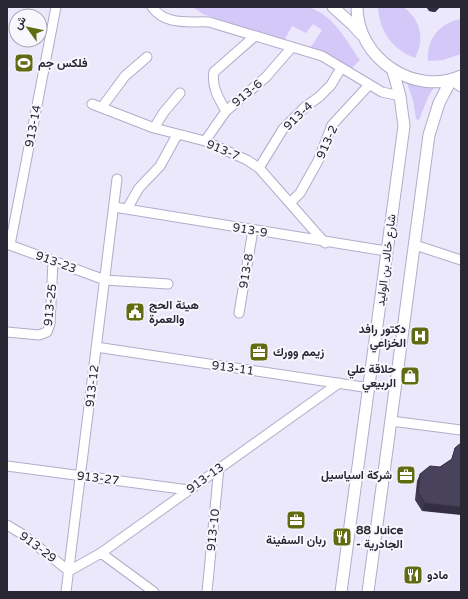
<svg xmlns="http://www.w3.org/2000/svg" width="468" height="599" viewBox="0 0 468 599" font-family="'Varela Round',Vazirmatn,sans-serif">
<rect width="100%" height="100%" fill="#ece8fb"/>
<path fill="#d4c8f8" d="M193,7h115c27,9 36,31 52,53l-9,9 -41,-21 12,-18 -9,-6 -7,9 -14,-7 -8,15 -81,-27z
M378,7h25c18,12 22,33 12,51 -22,-8 -36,-27 -37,-51z
M461,19v35l-18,6 -15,1c-2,-21 12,-39 33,-42z
M407,83l29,2 -7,10 -10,25 -3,-1 -3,-19z"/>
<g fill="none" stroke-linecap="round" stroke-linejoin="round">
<defs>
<path id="minor" d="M152,7c14,19 36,14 57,15l113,34 60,36 18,4
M451,80l10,7
M92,104l62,24 51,13 42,19 12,8 66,75
M102,107l23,-31 22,-19
M226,111c-7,-12 -15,-25 -12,-39l41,-36
M154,128l10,-16 16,-19
M205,141l21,-30 40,-34 26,-30
M259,168l24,-39 22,-22 14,-10 12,-12 10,-17
M290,203l10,-10 18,-32 14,-36 37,-40
M114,207l272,44
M127,209l12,-21 21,-22 17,-31
M7,244l98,36 63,4
M10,245l46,-238
M415,245l46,15
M239,313l14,-83
M7,332l32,3 8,-3 3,-8 3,-63
M96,347l274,41
M391,421l70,9
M7,466l182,24
M7,525l15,9 47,37 32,-18 238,-170
M101,553l53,39
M66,592l51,-413
M207,592l12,-125"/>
<path id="major" d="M333,7l20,18 8,9
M357,7c0,51 57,90 104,69
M341,592l63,-466 -4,-30 -7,-25
M368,592l61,-457 10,-32 12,-23"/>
</defs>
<use href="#minor" stroke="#b3abca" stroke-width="11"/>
<use href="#major" stroke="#b3abca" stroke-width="13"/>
<use href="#minor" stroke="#fff" stroke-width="9"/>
<use href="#major" stroke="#fff" stroke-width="11"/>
</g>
<path fill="#3f3950" d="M426,7h14l-5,5 -6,-1z
M461,443l-39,68 -7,-11 2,-19 3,-7 20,-7 11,-7 4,-12z"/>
<path fill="#332e41" d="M430,7h10l-5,5 -6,-1z
M425,503l36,4v8l-39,-4z"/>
<path fill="#49425d" stroke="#332e41" d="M461,443v64l-36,-4 -7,-11 2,-18 10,-8 10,1 12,-8 3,-11z"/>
<defs>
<symbol id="stadium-square" viewBox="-11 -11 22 22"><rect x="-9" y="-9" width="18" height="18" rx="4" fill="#616b12" stroke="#f8f7fe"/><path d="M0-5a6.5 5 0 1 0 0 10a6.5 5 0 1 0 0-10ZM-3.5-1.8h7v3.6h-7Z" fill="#fff"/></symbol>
<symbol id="civic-square" viewBox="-11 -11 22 22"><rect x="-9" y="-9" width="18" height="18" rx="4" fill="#616b12" stroke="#f8f7fe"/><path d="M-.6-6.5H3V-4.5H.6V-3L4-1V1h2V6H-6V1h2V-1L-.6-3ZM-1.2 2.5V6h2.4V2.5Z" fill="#fff"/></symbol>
<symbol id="hospital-square" viewBox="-11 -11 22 22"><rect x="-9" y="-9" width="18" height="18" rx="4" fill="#616b12" stroke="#f8f7fe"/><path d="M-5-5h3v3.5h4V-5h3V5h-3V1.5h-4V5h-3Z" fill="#fff"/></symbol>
<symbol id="office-square" viewBox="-11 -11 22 22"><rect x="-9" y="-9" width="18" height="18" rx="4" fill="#616b12" stroke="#f8f7fe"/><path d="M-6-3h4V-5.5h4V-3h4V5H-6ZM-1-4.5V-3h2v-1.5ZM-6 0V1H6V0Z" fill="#fff"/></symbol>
<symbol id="shop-square" viewBox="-11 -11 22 22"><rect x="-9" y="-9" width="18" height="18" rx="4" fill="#616b12" stroke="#f8f7fe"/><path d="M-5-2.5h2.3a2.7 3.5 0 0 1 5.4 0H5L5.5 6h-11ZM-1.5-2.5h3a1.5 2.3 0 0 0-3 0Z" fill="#fff"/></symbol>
<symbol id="restaurant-square" viewBox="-11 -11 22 22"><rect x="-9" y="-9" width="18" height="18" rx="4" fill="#616b12" stroke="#f8f7fe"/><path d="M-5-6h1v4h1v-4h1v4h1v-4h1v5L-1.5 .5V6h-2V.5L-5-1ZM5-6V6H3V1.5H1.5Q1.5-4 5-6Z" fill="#fff"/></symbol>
</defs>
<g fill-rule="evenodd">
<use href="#stadium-square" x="13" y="52" width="22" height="22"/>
<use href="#civic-square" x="124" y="301" width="22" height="22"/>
<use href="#hospital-square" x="409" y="325" width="22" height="22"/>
<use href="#office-square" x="248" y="341" width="22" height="22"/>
<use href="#shop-square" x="399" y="365" width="22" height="22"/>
<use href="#office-square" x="395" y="464" width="22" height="22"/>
<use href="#office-square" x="285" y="509" width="22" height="22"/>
<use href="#restaurant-square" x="331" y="526" width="22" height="22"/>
<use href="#restaurant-square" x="402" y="564" width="22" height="22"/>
</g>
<g text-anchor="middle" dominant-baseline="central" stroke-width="4" stroke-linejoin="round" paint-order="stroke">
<g font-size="12" font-weight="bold" fill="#2a2734" stroke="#f8f7fe" text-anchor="start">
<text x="38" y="63">فلكس جم</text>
<text x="149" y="305">هيئة الحج<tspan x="149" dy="14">والعمرة</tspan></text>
<text x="406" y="329" text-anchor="end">دكتور رافد<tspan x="406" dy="14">الخزاعي</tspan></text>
<text x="273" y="352">زيمم وورك</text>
<text x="396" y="369" text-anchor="end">حلاقة علي<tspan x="396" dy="14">الربيعي</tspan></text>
<text x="392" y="475" text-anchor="end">شركة اسياسيل</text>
<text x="356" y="530">88 Juice<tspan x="356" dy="14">- الجادرية</tspan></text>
<text x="296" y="540" text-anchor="middle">ربان السفينة</text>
<text x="427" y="575">مادو</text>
</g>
<g font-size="12" fill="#2a2734" stroke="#f8f7fe">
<text transform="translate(247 93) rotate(-39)">913-6</text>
<text transform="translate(298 116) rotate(-44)">913-4</text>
<text transform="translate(33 126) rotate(-79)">913-14</text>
<text transform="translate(327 142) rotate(-66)">913-2</text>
<text transform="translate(223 150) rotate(23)">913-7</text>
<text transform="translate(250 230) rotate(10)">913-9</text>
<text transform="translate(386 260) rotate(-83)">شارع خالد بن الوليد</text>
<text transform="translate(56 262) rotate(20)">913-23</text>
<text transform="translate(246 271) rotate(-80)">913-8</text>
<text transform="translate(50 305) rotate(-84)">913-25</text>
<text transform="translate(233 368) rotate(8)">913-11</text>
<text transform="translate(92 386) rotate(-83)">913-12</text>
<text transform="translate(98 478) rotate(7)">913-27</text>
<text transform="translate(205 478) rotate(-36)">913-13</text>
<text transform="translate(213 530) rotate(-84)">913-10</text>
<text transform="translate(38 547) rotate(37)">913-29</text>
</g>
</g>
<rect width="468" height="599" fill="none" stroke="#2a2734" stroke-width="16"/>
<g transform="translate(28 28) rotate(303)"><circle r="19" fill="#f8f7fe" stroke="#a6a4ad"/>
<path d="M0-3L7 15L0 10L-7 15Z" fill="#616b12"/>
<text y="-6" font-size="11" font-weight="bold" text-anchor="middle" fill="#2a2734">ش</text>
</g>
</svg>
